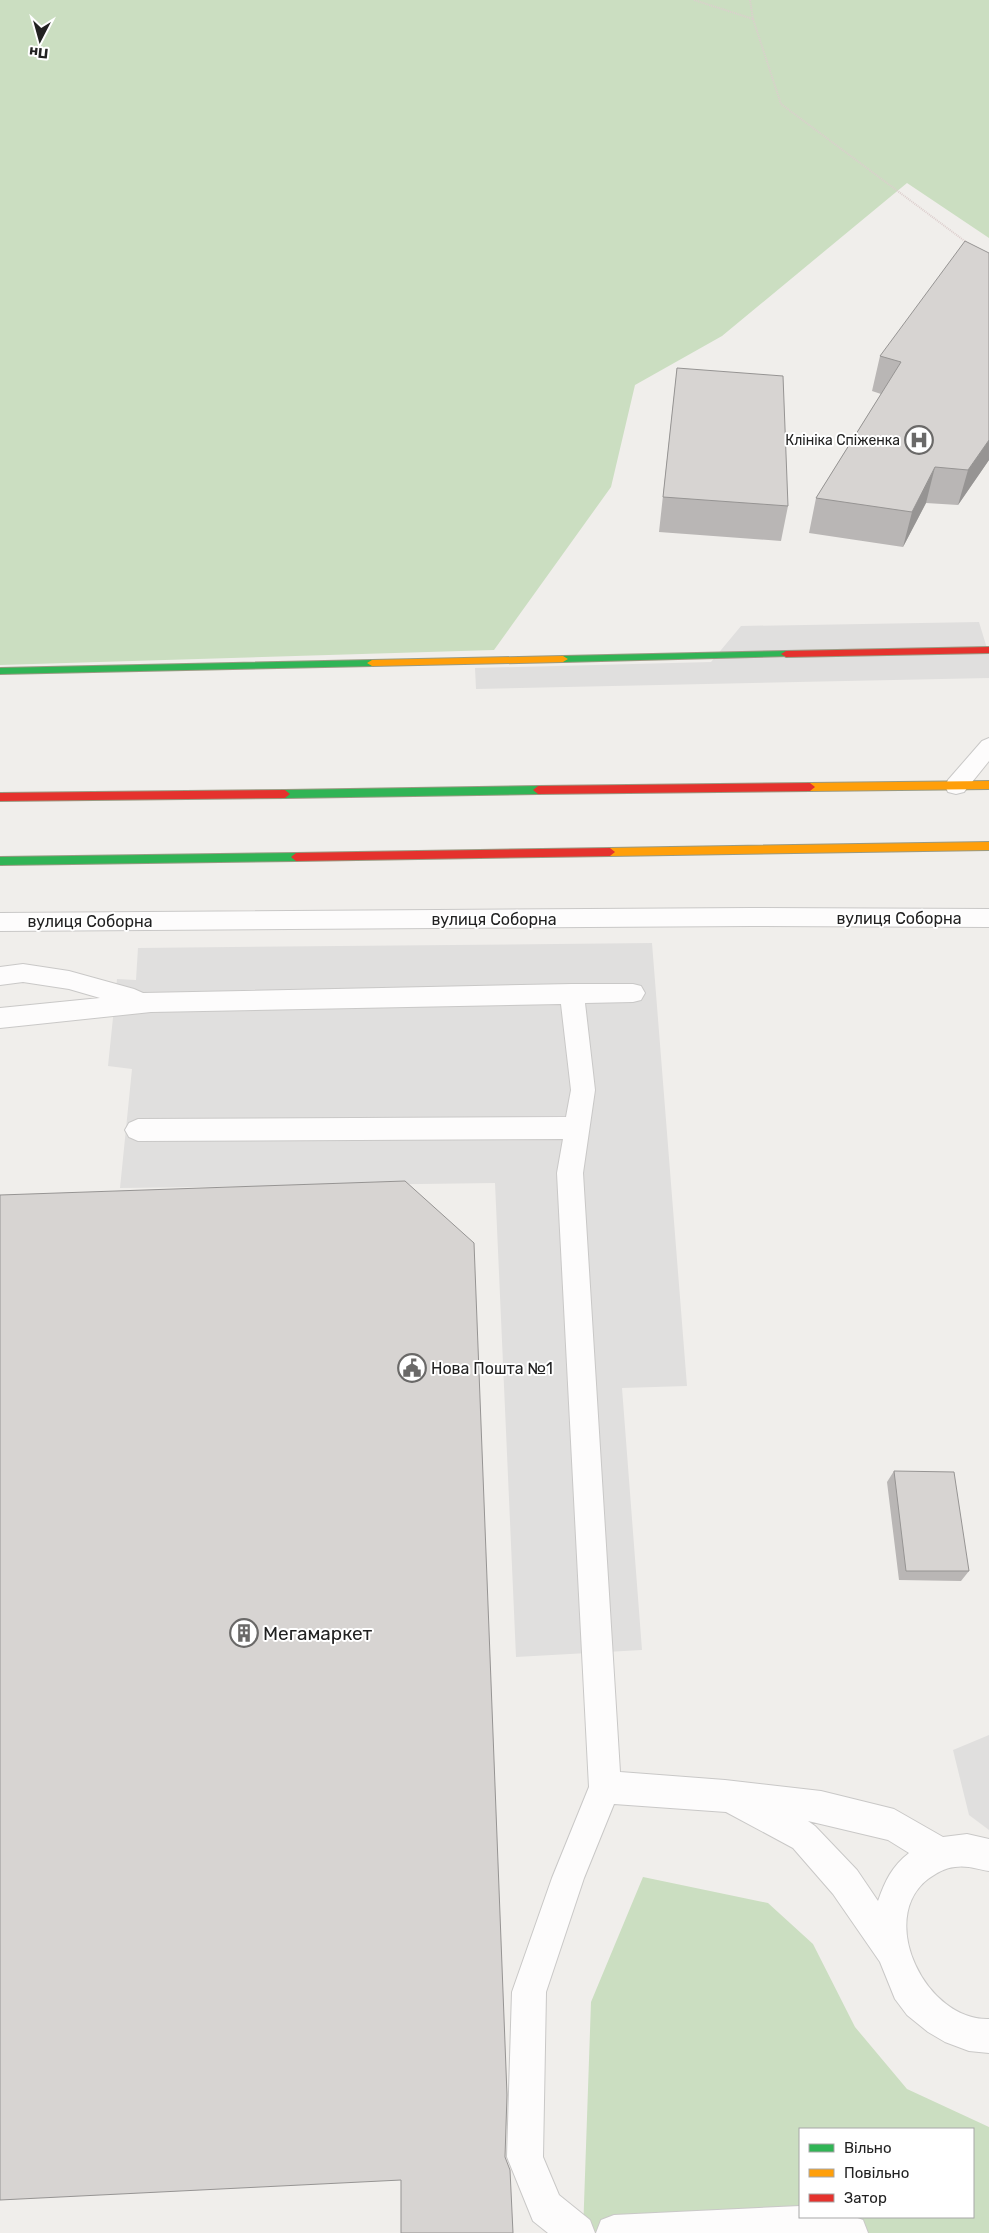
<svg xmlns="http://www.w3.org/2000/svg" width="989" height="2233" viewBox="0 0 989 2233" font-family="Rubik,sans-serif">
<rect width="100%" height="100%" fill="#f0eeeb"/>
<path fill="#cbdec1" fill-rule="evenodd" d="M0,0h989v238l-82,-55 -185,153 -87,49 -24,102 -117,163 -494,15z
M643,1877l125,26 45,41 42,83 52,62 82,38v106h-406l8,-231zM800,2129h173v88h-173z"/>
<path fill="#e0dfde" d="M979,622l10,33v23l-513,11 -1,-21 236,-6 30,-36z
M652,943l35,443 -65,2 20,262 -126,7 -21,-474 -375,5 12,-119 -24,-3 9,-87 19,1 2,-32z
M989,1735v95l-20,-15 -16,-65z"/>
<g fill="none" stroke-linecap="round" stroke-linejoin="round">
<defs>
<path id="lane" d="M989,738v23l-25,31 -8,2 -8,-2 -3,-6 3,-6 34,-39z
M751,908l238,1v18l-238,-1 -751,5v-18z
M23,964l46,7 65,18 9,4 429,-9h61l8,2 4,7 -4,7 -8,2 -48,1 10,87 -12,83 37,599 105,8 96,11 73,18 49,28 24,-3 22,5v32c-12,-2 -22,-6 -34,-4 -11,1 -18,6 -27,12 -52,40 -2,142 61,140v34l-20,-2 -24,-9 -17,-10 -21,-17 -12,-16 -15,-37 -47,-68 -40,-46 -67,-36 -112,-8 -30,74 -38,114 -3,165 16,38 31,25 5,13h-47l-15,-12 -26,-64 5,-165 40,-114 37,-91 -32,-614 6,-34 -425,2 -9,-4 -4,-7 4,-7 9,-4 428,-2 5,-27 -10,-86 -410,8 -151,16v-20l100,-10 -31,-9 -46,-7 -23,3v-18zM808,1821l80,19 21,13c-17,13 -24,28 -31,48l-21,-31 -42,-44z
M800,2206v11h55l8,3 5,13h-272l5,-13 13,-5z"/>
<path id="fast" d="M786,651l3,1v4l-226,6 -5,-3 5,-3z
M372,660l5,3 -5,3 -372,8v-6z
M538,786l5,4 -5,4 -253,4 -5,-4 5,-4z
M296,853l5,4 -5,4 -296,4v-8z"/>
<path id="slow" d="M563,656l5,3 -5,3 -191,4 -5,-3 5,-3z
M989,781v8l-179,2 -5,-4 5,-4z
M989,842v8l-379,6 -5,-4 5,-4z"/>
<path id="jam" d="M989,647v6l-203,4 -5,-3 5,-3z
M810,783l5,4 -5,4 -272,3 -5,-4 5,-4z
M285,790l5,4 -5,4 -285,3v-8z
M610,848l5,4 -5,4 -314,5 -5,-4 5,-4z"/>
</defs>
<use href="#lane" stroke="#c9c8c7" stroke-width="2"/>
<use href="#fast" stroke="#999a82" stroke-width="2"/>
<use href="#slow" stroke="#999a82" stroke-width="2"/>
<use href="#jam" stroke="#999a82" stroke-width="2"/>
<path stroke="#dccecd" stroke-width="2" stroke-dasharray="1 1" stroke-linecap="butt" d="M694,0l59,19 28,85 189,141
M750,0l3,19"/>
<use href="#lane" fill="#fdfcfc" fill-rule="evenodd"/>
<use href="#fast" fill="#30b455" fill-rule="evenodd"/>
<use href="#slow" fill="#ff9f0a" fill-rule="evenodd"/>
<use href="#jam" fill="#e5322d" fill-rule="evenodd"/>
</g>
<path fill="#b9b6b5" d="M989,253v207l-31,45 -32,-2 -23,44 -94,-14 7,-35 65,-104 -9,-3 8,-35z
M677,368l111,138 -7,35 -122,-9z
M894,1471l75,100 -8,10 -62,-1 -12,-98z"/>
<path fill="#969493" d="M989,440v20l-31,45 10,-35z
M935,467l-9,36 -23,44 9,-35z"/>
<path fill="#d7d4d2" stroke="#969493" d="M965,241l24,12v187l-21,30 -33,-3 -23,45 -96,-14 85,-136 -21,-6z
M677,368l106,8 5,130 -125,-9z
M405,1181l69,62 33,852 -2,62 5,13 3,63h-112v-53l-401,20v-1005z
M894,1471l60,1 15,99h-63z"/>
<defs>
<symbol id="hospital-ring" viewBox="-11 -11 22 22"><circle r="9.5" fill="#fff" stroke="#6a6968" stroke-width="1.5"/><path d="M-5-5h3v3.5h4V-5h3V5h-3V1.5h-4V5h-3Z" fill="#6a6968"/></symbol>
<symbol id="civic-ring" viewBox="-11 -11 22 22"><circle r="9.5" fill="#fff" stroke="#6a6968" stroke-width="1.5"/><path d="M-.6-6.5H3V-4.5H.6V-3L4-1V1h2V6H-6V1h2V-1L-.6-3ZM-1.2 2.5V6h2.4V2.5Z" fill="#6a6968"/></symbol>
<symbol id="building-ring" viewBox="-11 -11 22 22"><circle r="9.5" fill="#fff" stroke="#6a6968" stroke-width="1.5"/><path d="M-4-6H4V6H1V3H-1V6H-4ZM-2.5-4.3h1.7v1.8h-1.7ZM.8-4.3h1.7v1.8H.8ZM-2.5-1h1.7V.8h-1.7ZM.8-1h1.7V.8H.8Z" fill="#6a6968"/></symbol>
</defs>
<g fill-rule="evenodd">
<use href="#hospital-ring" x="903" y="424" width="32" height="32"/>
<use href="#civic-ring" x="396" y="1352" width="32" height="32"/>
<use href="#building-ring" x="228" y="1617" width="32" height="32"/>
</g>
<g text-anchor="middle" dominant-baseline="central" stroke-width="4" stroke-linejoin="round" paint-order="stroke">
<g font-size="14" fill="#222" stroke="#fff" text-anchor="end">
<text x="900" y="440">Клініка Спіженка</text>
</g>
<g font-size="16" fill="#222" stroke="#fff">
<text x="899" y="918">вулиця Соборна</text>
<text x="494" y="919">вулиця Соборна</text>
<text x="90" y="921">вулиця Соборна</text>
</g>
<g font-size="16" fill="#222" stroke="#fff" text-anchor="start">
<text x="431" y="1368">Нова Пошта №1</text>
</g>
<g font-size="19" fill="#222" stroke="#fff" text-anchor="start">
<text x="263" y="1633">Мегамаркет</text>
</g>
</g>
<rect x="799" y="2128" width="175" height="90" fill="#ffffff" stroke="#a7a7a7"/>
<rect x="809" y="2144" width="25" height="8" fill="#30b455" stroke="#a7a7a7"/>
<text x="844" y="2153" font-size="15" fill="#222222">Вільно</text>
<rect x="809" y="2169" width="25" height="8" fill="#ff9f0a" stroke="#a7a7a7"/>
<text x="844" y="2178" font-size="15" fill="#222222">Повільно</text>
<rect x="809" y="2194" width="25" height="8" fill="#e5322d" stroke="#a7a7a7"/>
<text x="844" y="2203" font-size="15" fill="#222222">Затор</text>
<g transform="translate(40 40) rotate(186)" stroke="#ffffff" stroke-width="4" paint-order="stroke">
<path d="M0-4L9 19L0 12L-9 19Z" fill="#222222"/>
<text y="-8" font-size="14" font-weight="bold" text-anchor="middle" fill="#222222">Пн</text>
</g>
</svg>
